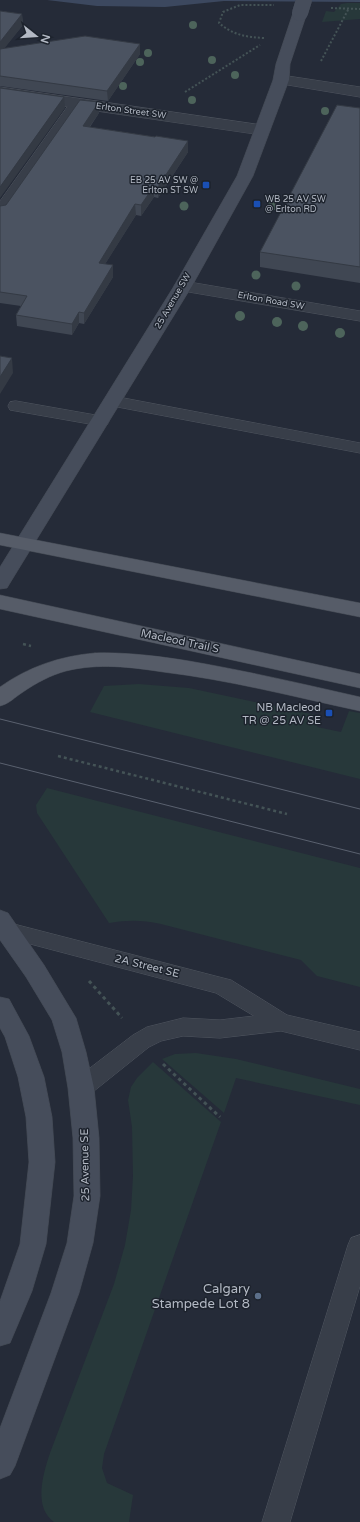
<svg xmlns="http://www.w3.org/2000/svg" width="360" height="1522" viewBox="0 0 360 1522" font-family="'Varela Round',sans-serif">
<rect width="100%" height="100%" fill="#252b38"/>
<path fill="#27383a" d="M347,3h13v16l-38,3 4,-11 8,1 7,-8z
M139,684l50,4 132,28 -4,11 24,5 8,-21 11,2v66l-270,-67 14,-26z
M47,788l313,80v119l-43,-11 -16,-16 -140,-36c-20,-4 -32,-4 -52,-1l-72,-110 -1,-8z
M196,1053l40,6 124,30v16l-124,-27 -12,35 -62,-54 13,-5z
M153,1062l68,60 -117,332 -2,14 5,15 26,12 -4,27h-75c-21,-15 -11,-48 -4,-69l64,-169 11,-39 6,-35 2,-34 -1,-49 -4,-27 3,-13 6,-9z"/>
<path fill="#3c485f" d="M47,0h313v2l-136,-1 -59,6 -68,-1z"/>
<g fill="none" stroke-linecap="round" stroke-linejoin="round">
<defs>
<path id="lane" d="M77,99l5,1 2,3 -79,112 -5,1v-15l72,-101z
M113,396l247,47v10l-253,-48 -2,-4 2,-4z
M16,401l85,15 6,1 2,4 -2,4 -6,1 -91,-16 -2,-4 2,-4z
M6,922l217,56 8,2 56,35 73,17v18l-79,-19 -61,7 -37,-2 -22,5 -12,6 -60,48 -8,2 -8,-2 -4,-7 4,-7 60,-46 14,-8 36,-9 37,2 34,-4 -38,-23 -216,-57v-12z
M360,1235v51l-70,236h-28l86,-277 3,-7z"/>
<path id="street" d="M281,75l79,12v10l-84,-14 -3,-3 3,-3z
M0,87l262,38 6,2 2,3 -2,3 -6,2 -262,-38z
M183,281l177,30v10l-183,-31 -3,-4 3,-4z"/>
<path id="secondary" d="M300,9l5,1 2,3 -17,51 -1,16 -36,96 -61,110 -182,297 -3,5 -7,1v-22l174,-281 63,-110 36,-96 3,-16 17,-51 2,-3z
M0,910l8,3 36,52 32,53 10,34 8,36 5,50 1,58 -7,47 -14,50 -64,173 -5,9 -10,4v-51l51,-135 16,-50 7,-47 -1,-58 -5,-50 -6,-36 -10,-32 -26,-43 -26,-37z
M0,997l9,2 20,37 15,41 8,40 3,45 -9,82 -14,47 -22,52 -10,3v-45l20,-57 9,-82 -3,-45 -8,-40 -13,-40 -5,-9z"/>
<path id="primary" d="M0,533l360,70v14l-360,-72z
M0,595l360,79v14l-360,-79z
M95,653c31,-1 63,3 94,8 58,10 114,23 171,36v14c-65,-14 -130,-31 -197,-39 -32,-5 -65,-9 -97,-1 -15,4 -30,12 -43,21 -8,5 -14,12 -23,14v-19c28,-20 60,-31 95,-34z"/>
</defs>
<use href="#lane" stroke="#505660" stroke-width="1"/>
<use href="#street" stroke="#505660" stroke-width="1"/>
<use href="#secondary" stroke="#414751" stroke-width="1"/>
<use href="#primary" stroke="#414751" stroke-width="1"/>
<path stroke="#445356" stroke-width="2" stroke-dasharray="2 2" stroke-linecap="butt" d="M331,8l29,1
M264,38c-18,-1 -31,-3 -45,-15l4,-11 17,-7h34
M321,61l28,-53
M185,92l75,-47"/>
<path stroke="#445356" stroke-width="2.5" stroke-dasharray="3 3" stroke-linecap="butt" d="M23,644l8,2
M58,756l229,58"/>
<path stroke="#445356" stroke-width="3" stroke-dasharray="3.5 3.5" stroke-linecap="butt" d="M89,981l33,37
M163,1064l57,53"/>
<use href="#lane" fill="#383e49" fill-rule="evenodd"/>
<use href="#street" fill="#383e49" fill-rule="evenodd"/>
<use href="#secondary" fill="#464d5b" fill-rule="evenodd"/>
<use href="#primary" fill="#565c68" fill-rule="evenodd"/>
<path stroke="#5a616f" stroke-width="1" d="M0,719l360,90
M0,763l360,91"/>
<defs>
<path id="secondary-bridge" d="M300,13l4,-13"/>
</defs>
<use href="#secondary-bridge" stroke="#414751" stroke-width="16" stroke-linecap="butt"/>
<use href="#secondary-bridge" stroke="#464d5b" stroke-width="16"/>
</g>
<g fill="#4d645b">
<circle cx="193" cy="25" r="4"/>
<circle cx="148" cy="53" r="4"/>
<circle cx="212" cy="60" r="4"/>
<circle cx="140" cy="62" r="4"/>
<circle cx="235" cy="75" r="4"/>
<circle cx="123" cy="86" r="4"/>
<circle cx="192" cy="100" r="4"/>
<circle cx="325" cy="111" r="4"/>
<circle cx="184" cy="206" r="4.5"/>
<circle cx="272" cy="206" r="4.5"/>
<circle cx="256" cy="275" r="4.5"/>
<circle cx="296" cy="286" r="4.5"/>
<circle cx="240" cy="316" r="5"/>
<circle cx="277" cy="322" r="5"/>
<circle cx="303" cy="326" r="5"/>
<circle cx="340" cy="333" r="5"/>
</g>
<path fill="#404753" d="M0,11l22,3 1,11 -19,23 136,-4v10l-32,47 -108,-15z
M99,102v11l-9,14 65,10 33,4v11l-30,46 -4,-1 -13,19 -5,-1 -31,49 8,13 -29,47 -5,-1 -7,12 -55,-9 -1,-11 5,-9 -21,-3v-97l6,-1z
M360,108v175l-100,-16v-15z"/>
<path fill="#343a44" d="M22,14l1,11 -23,29v-12z
M140,44v10l-32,47 -1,-10z
M64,97l1,11 -65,90v-11z
M99,102v11l-16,23v-10z
M188,141v11l-30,46v-11z
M154,186v11l-13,19v-11z
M135,204l1,11 -37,59v-11z
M113,265v12l-29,47v-11z
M79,312v11l-7,12v-11z
M12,358l1,15 -13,21v-17z"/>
<path fill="#4b5361" stroke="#343a44" d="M0,11l22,3 -22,28z
M85,36l55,8 -33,47 -107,-15v-27z
M0,88l64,9 -64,90z
M80,100l19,2 -16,24 72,11 1,-1 32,5 -30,46 -4,-1 -13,19 -6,-1 -36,59 14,2 -29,48 -5,-1 -7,12 -56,-9 11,-19 -27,-4v-86l6,-1z
M337,105l23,3v159l-100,-15z
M0,356l12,2 -12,19z"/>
<g fill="#1a4fb4" stroke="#1d232d" stroke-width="1.5">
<rect x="202" y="181" width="8" height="8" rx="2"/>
<rect x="253" y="200" width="8" height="8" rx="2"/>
<rect x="325" y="709" width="8" height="8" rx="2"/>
</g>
<circle fill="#5c6f8a" stroke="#1d232d" stroke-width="1.5" cx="258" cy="1296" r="4"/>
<g text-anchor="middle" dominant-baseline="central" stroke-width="3" stroke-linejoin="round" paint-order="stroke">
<g font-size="9" fill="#b3b9c4" stroke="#1d232d">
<text transform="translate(131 111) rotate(8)">Erlton Street SW</text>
<text transform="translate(173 301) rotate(-60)">25 Avenue SW</text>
<text transform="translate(271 301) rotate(10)">Erlton Road SW</text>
</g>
<g font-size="9" fill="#b3b9c4" stroke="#1d232d" text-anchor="end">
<text x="198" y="180">EB 25 AV SW @<tspan x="198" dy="10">Erlton ST SW</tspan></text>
<text x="265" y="199" text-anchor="start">WB 25 AV SW<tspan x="265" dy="10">@ Erlton RD</tspan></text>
</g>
<g font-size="11" fill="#b3b9c4" stroke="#1d232d">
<text transform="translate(180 641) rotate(12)">Macleod Trail S</text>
<text transform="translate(147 966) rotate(14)">2A Street SE</text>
<text transform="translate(85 1165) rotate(-91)">25 Avenue SE</text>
</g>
<g font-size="11" fill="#b3b9c4" stroke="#1d232d" text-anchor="end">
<text x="321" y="707">NB Macleod<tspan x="321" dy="13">TR @ 25 AV SE</tspan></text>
</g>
<g font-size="13" fill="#b3b9c4" stroke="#1d232d" text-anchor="end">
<text x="250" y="1289">Calgary<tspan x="250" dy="15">Stampede Lot 8</tspan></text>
</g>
</g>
<g transform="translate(36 36) rotate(107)" stroke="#1d232d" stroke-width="3" paint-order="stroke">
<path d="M0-3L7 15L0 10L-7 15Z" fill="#b3b9c4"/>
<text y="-6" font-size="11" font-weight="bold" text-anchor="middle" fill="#b3b9c4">N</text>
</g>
</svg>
